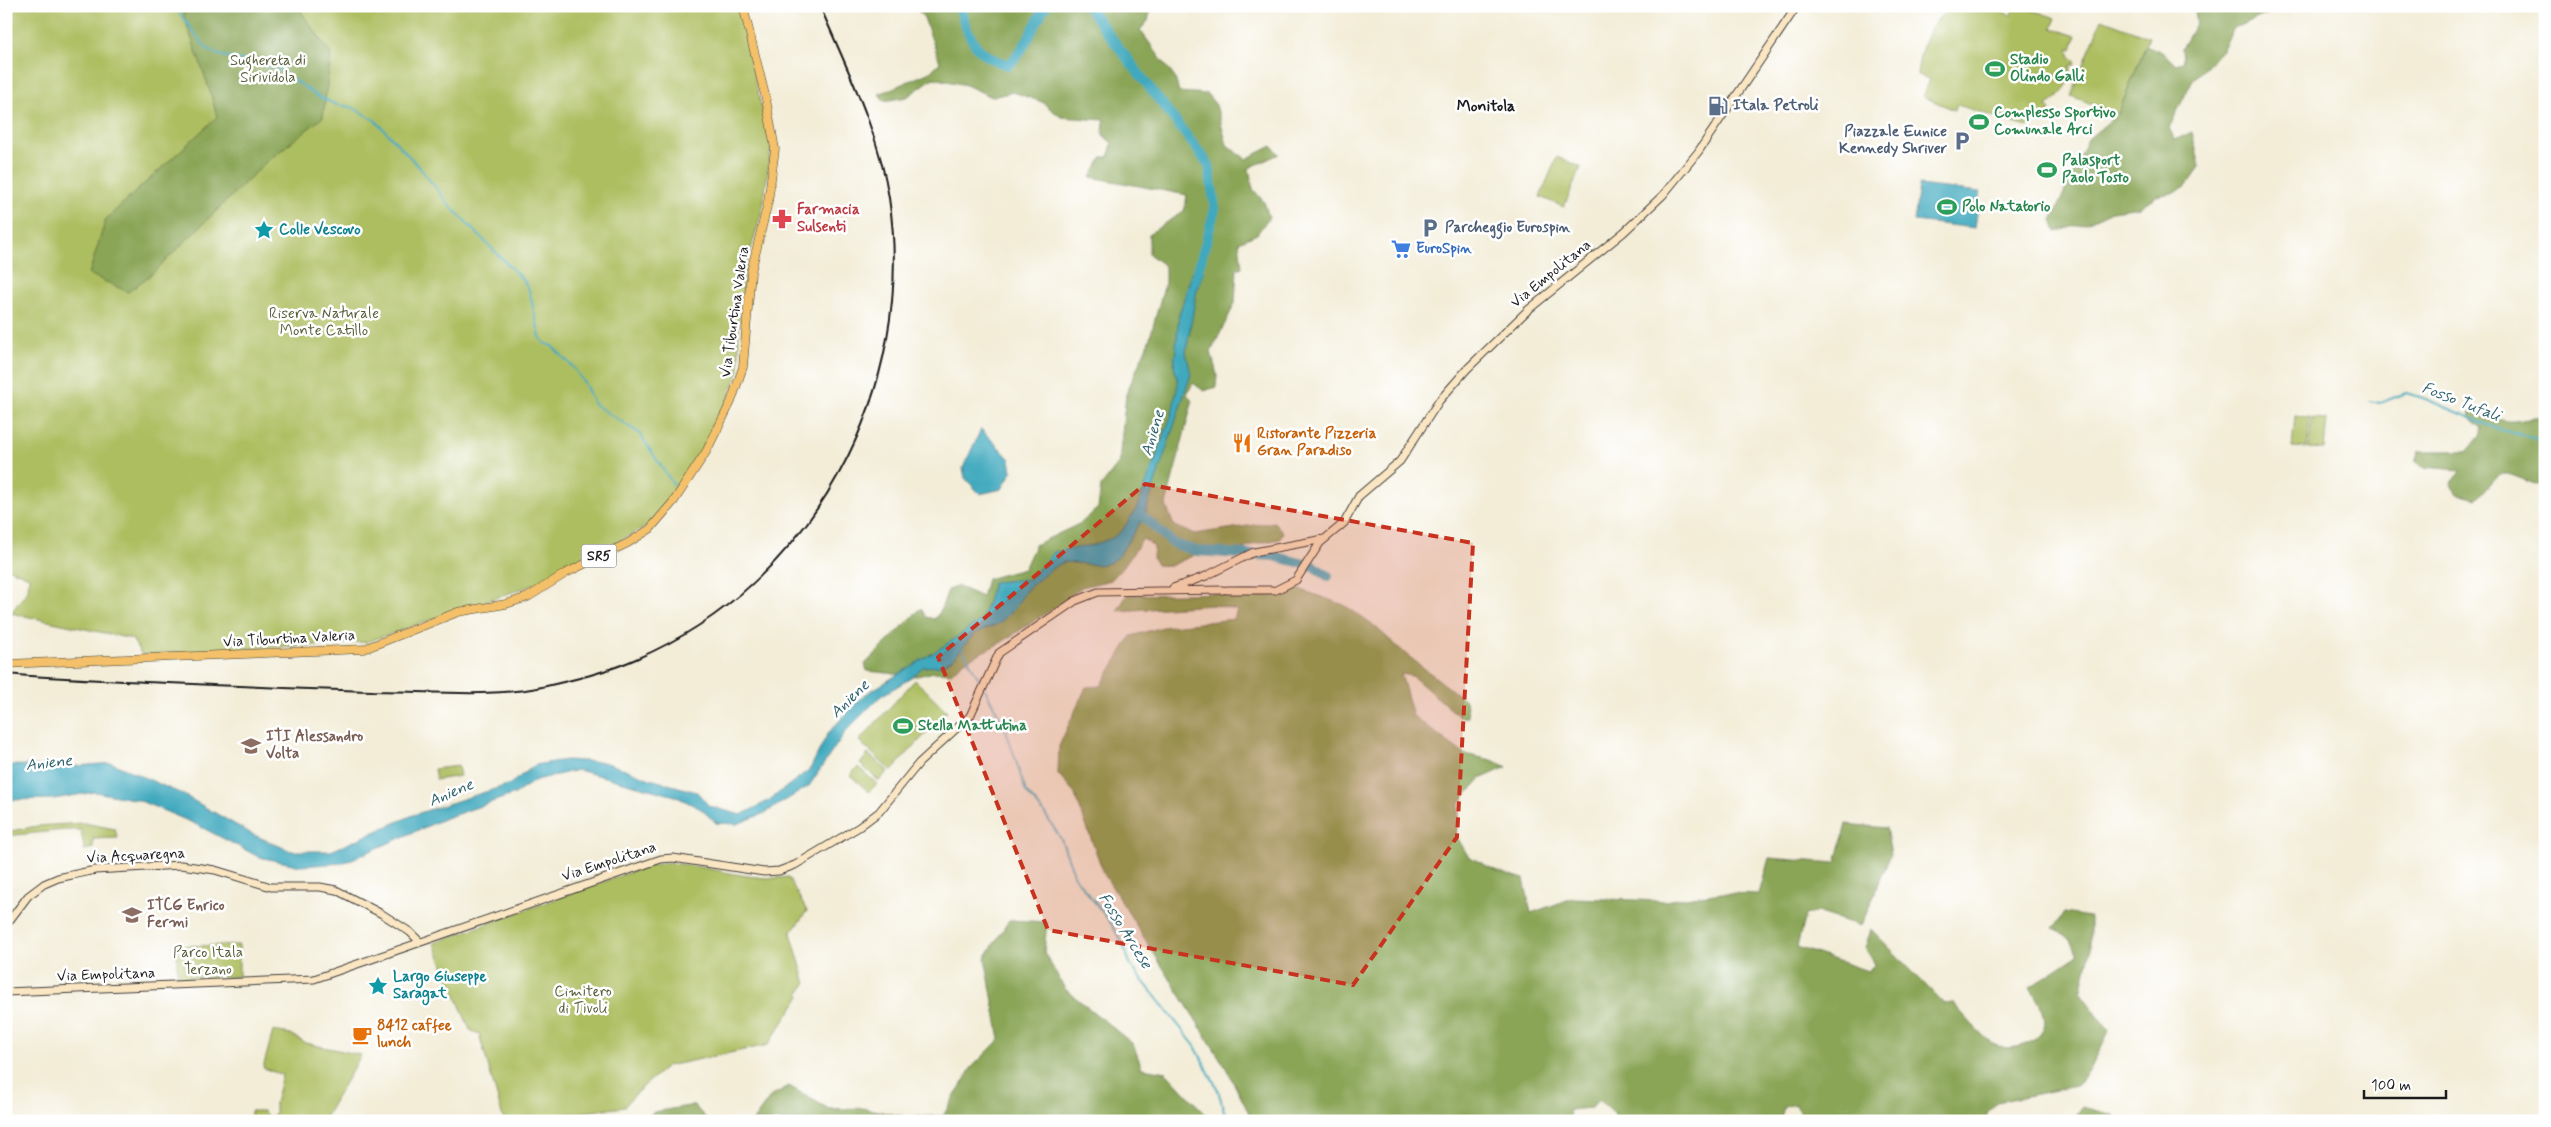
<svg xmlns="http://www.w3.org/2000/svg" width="2551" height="1127" viewBox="0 0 2551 1127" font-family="Mynerve,sans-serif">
<rect width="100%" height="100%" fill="#fff"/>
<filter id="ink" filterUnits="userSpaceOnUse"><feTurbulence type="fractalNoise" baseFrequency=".02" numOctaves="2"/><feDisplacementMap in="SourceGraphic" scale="10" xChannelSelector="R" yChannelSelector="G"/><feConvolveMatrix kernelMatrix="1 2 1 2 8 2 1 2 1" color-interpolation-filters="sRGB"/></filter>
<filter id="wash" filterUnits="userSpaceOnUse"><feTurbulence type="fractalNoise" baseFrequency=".0096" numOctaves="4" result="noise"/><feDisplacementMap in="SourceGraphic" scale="20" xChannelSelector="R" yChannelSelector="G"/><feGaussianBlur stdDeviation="1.12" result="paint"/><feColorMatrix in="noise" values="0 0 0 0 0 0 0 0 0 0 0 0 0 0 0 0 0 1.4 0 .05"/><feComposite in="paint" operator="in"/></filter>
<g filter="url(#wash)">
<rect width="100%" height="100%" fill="#f3edd8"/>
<path fill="#adbe61" stroke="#646d3e" d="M6,6h732l33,142 -8,59 -17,60 -7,50v54l-14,36 -26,51 -48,66 -112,59 -172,59 -225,13 -10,-16 -121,-26 17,-23 1,-13 -19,-8 -4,1z
M1958,6h27l26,9 5,-9h4l36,12 -4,10 24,8 -4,13 -4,-1 3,10 4,2v5h-4c0,18 -9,32 -24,40l3,6 -23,16 -70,-22 -2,5 -32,-13 7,-18 -13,-4c4,-28 11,-58 41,-69z
M2102,19l47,18 -31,77 -47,-18z
M1557,157l24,10 -17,40 -24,-10z
M2295,416l15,1 -3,31 -15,-1z
M2312,418l15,1 -3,30 -15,-1z
M915,680l32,31 -56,60 -32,-30z
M868,754l20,17 -9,10 -19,-17z
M458,766l2,10 -24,4 -2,-11z
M858,767l19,17 -8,8 -19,-17z
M84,823l31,6 3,9 -25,1v9l-9,2 -3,-20h-16l-59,6v-4l31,-6z
M668,863c40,2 80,19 120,14l19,34 -16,22 15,51 -7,9 2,2 -33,50 -101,21 -31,27 -12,14 -55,7 -20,7h-45l-25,-87 -9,-4 -36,-87 216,-78z
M239,945v32l-62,1v-32z
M273,1031l17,3 15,9 56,12 -38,66h-73l1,-10h12l7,7 5,-5v-10l7,-28 -19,-7z"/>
<path fill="#8aa557" stroke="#53603a" d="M181,6h116l34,48 -8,63 -58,46 -112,110 -25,19 -39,-18 17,-55 111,-102c-9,-38 -25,-73 -36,-111z
M915,6h231l4,7 -2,8 -8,9 35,48 4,14 28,2 9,11 11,40 19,14 26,-13 7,8 -30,14 4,21 11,13 5,15 -12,17 -18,8 3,25 -5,2 -2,34 -24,49 6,23 -1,12 -12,4 -11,-8 -6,11 5,7 -1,6 -25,98 8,21 21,8 79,-12 9,10 -3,7 -26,5 -20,9h-35l-29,13 -13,-1 -4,-7 1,-12 -11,-7 -20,28 -12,13 -29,7 -23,18 -57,37 -37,19 -14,12 -17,-1 -17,4 -50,-5 -2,-7 56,-56 5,9 8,2 6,-7 8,-22 9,-4 25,11 5,-18 37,-10 11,-24 46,-22 17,-15 3,-22 18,-23 7,-69 23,-53 16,-58v-17l-16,-12v-20l35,-23 3,-16 -96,-18 11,-20h7l3,-14 -9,-8 1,-15 -43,-3 -19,-15 -29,-10 -21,5 -26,-12 -33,-7 -26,19 -23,4 -5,-7 51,-22 10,-10 -16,-44z
M2194,6h85l-12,8 -33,14 -12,22 -30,31 -23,47 6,12 17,-8 8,35 -14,19 -14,7 -16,3 -16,11 -28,4 -21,10 -35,11 -4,-12 36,-81 30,-25 28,-69 16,7 13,12 8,-2 -1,-14 15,-26z
M2482,411c29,17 32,8 63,6v71l-36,-14h-10l-22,25 -20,-5 -6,-9 9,-15 -37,-3 -8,-5 4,-11h49l12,-15 3,-9 -13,-9 1,-6z
M1296,588l48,17 27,18 36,32 59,46 2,16h-8l-48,-41 -11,-2 12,42 51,38 28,6 15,7 -27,12 -21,24 -3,32 12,21 29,15 27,8 7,34 42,-15 91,3 58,-8 37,1 10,-36 67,5 10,-39 40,4 5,26 -30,72 -44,-14 -12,3 -8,32 71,24 7,-7 -10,-16 6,-19 73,75 9,-1c9,10 32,37 42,42 19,9 56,-5 49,-30 -2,-10 -10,-20 -14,-28l48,-32 -7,-15 -18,-12 11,-15 26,4v35l-9,41 28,38 -18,37 -14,18 -80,16 -10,12 2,7h-183l-11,-17 -11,3 -4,14h-163l-3,-8 -16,-13 -7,8 -22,2 2,11h-318l-27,-53 -122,-194 -30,-82 -16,-18 1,-28 27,-59 15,-1 30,-50 32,-9 71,-8 3,-9 -23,-5 -97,6 10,-16 153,-3z
M1009,920l38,2 -3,30 21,37 68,55 9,24 24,4 46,49h-459l18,-25 18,-10 40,23 33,-1 45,9 36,-1 29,-49 28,-28 -15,-81z
M694,1105l14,16h-67l13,-9z
M2082,1107l32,8 2,6h-44z"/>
<path fill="#3fa9be" stroke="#2e626d" d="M1919,185l61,7 -5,36 -61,-7z
M1193,269l11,2 -7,19 -11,62 5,22 -47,143 -26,40 -8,6 -12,2 -34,-3 -13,7 -24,20 -12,19 -15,15 -26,11 -20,24 -13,8 -18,1 -12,11 -30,18 -35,35 -37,55 -44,27 -28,11 -21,-1 -15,-14 -26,-13 -97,-26 -42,10 -21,14 -69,24 -103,45 -42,3 -42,-9 -66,-34 -55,-23 -43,-8 -41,7 -48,1v-35l70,1 36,-3 70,31 70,40 39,17h40l82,-36 97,-31 25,-19 31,-5 37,2 22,7 25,10 47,13 12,14 32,9 27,-14 42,-32 18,-36 35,-37 84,-52 34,-24 8,-21 4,-17 36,-3 25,-27 40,-7 18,-7 10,-7 16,-25 34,-93 6,-29 -4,-19 5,-50z
M981,429l29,30 2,12 -10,18 -22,5 -15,-16 -2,-10z"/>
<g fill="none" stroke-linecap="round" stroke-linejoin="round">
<path stroke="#3fa9be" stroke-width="2" d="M174,6l32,42 13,7 58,13 40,28 20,9 15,2 24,14 44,47 31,39 73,74 5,9 11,47 4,6 8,3 21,21 12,17 9,20 45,29 38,57
M2369,401l11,2 26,-10 17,5 75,31 36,9 11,7
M962,648l20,37
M985,689l21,41 20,62 17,19 18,28 14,38 35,45 12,20 9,24 64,80 23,44 9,31"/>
<path stroke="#3fa9be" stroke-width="10" d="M959,6c11,33 14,48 49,59 18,-15 25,-40 38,-59
M1087,6l122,159 6,44 -20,72
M1140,514l34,30 23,7 76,5 40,10 15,10"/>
</g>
</g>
<g filter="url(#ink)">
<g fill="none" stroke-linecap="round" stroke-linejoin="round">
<defs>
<path id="secondary" d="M1173,588l33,-12 48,-24 70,-13
M1227,590h45
M1276,590l20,-10 24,-37 24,-20 15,-27 41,-35 39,-60 28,-32 61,-59 96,-78 39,-37 35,-43 99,-146
M6,925l22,-29 16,-12 14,-6 37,-8 86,-5 34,5 56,17h49l16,3 46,24 28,18 10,10
M6,992l308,-13 347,-120 12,-1 91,14 15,-1 16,-6 64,-38 20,-15 40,-49 51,-47 29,-63 76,-52 23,-9 125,-2"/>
<path id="primary" d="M6,664l358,-15 94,-37 48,-8 22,-7 38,-24 62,-30 22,-14 24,-28 32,-49 25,-50 12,-35 8,-95 17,-70 7,-53 -9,-50 -23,-93"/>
</defs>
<use href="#secondary" stroke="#3c3b38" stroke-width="9"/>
<use href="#primary" stroke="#3c3b38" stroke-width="9"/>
<use href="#secondary" stroke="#fbe6c3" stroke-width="7"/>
<use href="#primary" stroke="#f4c16a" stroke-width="8"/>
<path stroke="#1c1c1c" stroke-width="2" d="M6,674c54,5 108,6 162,9 68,3 137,6 205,8 52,0 118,7 169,-4 31,-7 65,-15 94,-28 178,-76 282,-271 253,-461 -10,-66 -43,-131 -69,-192"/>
</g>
</g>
<path fill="#c8321e" fill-opacity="0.2" stroke="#c8321e" stroke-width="4" stroke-dasharray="10 6" stroke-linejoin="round" d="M1145,484l328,59 -16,294 -104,148 -305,-55 -110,-273z"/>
<defs>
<symbol id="stadium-bare" viewBox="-9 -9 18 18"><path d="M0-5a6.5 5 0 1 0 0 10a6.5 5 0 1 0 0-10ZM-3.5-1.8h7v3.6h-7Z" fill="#2e9e5b" stroke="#fff" stroke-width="2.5" paint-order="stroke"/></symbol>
<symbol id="fuel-bare" viewBox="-9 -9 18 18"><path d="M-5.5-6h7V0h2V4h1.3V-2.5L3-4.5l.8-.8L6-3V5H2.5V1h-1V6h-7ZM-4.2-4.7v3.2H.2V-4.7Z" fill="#5c6f8a" stroke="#fff" stroke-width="2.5" paint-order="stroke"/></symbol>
<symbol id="parking-bare" viewBox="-9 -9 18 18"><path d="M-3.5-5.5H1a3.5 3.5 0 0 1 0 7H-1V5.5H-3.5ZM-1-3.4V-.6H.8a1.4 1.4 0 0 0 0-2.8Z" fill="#5c6f8a" stroke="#fff" stroke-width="2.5" paint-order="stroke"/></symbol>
<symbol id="pharmacy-bare" viewBox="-9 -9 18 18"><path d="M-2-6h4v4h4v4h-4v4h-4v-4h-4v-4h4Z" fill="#e0444e" stroke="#fff" stroke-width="2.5" paint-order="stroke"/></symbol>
<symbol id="sight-bare" viewBox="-9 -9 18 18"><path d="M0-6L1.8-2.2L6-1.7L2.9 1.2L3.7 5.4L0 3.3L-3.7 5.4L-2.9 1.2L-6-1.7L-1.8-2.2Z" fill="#0f9aa8" stroke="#fff" stroke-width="2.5" paint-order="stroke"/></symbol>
<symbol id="supermarket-bare" viewBox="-9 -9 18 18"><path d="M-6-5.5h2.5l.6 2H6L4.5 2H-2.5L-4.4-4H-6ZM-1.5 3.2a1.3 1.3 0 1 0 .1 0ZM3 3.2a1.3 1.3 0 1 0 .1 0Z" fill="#3f7fe0" stroke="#fff" stroke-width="2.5" paint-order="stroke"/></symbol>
<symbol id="restaurant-bare" viewBox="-9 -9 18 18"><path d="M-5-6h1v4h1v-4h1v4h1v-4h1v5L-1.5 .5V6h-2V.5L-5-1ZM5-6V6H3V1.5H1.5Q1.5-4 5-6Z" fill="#e8710a" stroke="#fff" stroke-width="2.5" paint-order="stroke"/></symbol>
<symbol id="school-bare" viewBox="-9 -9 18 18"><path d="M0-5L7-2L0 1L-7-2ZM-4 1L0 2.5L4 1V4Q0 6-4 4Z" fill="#8d6e63" stroke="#fff" stroke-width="2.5" paint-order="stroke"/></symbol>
<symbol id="cafe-bare" viewBox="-9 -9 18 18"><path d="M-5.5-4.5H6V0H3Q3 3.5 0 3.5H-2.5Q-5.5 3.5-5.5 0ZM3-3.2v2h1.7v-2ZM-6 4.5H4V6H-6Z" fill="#e8710a" stroke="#fff" stroke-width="2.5" paint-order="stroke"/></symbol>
</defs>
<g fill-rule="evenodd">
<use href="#stadium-bare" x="1981" y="55" width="28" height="28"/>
<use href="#fuel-bare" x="1704" y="92" width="28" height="28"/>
<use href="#stadium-bare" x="1965" y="108" width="28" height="28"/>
<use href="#parking-bare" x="1948" y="127" width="28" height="28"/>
<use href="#stadium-bare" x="2033" y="156" width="28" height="28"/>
<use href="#stadium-bare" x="1933" y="193" width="28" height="28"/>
<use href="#pharmacy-bare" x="768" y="205" width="28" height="28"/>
<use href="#parking-bare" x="1416" y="214" width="28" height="28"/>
<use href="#sight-bare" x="250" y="216" width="28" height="28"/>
<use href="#supermarket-bare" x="1387" y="235" width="28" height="28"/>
<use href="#restaurant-bare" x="1228" y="429" width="28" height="28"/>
<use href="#stadium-bare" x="889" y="712" width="28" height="28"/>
<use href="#school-bare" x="237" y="732" width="28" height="28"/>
<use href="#school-bare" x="118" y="901" width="28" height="28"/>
<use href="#sight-bare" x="364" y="972" width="28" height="28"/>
<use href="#cafe-bare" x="348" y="1021" width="28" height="28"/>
</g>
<g text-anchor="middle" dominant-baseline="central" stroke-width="5" stroke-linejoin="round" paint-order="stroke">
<rect fill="#fff" stroke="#606060" stroke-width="1" x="581.5" y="544.5" width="35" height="23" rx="4"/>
<g font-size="14" font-weight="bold" fill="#1c1c1c">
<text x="599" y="556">SR5</text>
</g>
<g font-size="15" font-weight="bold" fill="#27864d" stroke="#fff" text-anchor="start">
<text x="2010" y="60">Stadio<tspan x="2010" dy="17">Olindo Galli</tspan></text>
<text x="1994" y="113">Complesso Sportivo<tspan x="1994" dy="17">Comunale Arci</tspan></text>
<text x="2062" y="161">Palasport<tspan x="2062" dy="17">Paolo Tosto</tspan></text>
<text x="1962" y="207">Polo Natatorio</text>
<text x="918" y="726">Stella Mattutina</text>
</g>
<g font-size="15" fill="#565d38" stroke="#fff">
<text x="268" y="61">Sughereta di<tspan x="268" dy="17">Sirividola</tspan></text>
<text x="324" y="314">Riserva Naturale<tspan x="324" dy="17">Monte Catillo</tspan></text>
<text x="208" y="953">Parco Itala<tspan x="208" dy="17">Terzano</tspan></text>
<text x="583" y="992">Cimitero<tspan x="583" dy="17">di Tivoli</tspan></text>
</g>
<g font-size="15" font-weight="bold" fill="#4e5e75" stroke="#fff" text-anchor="start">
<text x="1733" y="106">Itala Petroli</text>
<text x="1947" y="132" text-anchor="end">Piazzale Eunice<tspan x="1947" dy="17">Kennedy Shriver</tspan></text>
<text x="1445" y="228">Parcheggio Eurospin</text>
</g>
<g font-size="15" font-weight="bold" fill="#be3a42" stroke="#fff" text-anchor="start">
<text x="797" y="210">Farmacia<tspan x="797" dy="17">Sulsenti</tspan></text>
</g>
<g font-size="15" font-weight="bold" fill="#0d838f" stroke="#fff" text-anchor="start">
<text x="279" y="230">Colle Vescovo</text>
<text x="393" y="977">Largo Giuseppe<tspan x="393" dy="17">Saragat</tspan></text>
</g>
<g font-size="15" font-weight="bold" fill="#366cbe" stroke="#fff" text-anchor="start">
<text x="1416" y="249">EuroSpin</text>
</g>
<g font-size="15" fill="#1c1c1c" stroke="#fff">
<text transform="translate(1551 274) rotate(-39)">Via Empolitana</text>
<text transform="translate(735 312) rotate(-82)">Via Tiburtina Valeria</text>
<text transform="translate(289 639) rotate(-3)">Via Tiburtina Valeria</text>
<text transform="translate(136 856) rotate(-3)">Via Acquaregna</text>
<text transform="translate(609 862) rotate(-18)">Via Empolitana</text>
<text transform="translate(106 975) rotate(-2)">Via Empolitana</text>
</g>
<g font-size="15" font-weight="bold" fill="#c56008" stroke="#fff" text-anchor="start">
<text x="1257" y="434">Ristorante Pizzeria<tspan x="1257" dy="17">Gran Paradiso</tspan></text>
<text x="377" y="1026">8412 caffee<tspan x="377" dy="17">lunch</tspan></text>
</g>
<g font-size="15" font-weight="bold" fill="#785e54" stroke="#fff" text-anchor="start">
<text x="266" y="737">ITI Alessandro<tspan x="266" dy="17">Volta</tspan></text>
<text x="147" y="906">ITCG Enrico<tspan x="147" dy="17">Fermi</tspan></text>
</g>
<g font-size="16" font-weight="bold" fill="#1c1c1c" stroke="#fff">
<text x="1486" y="106">Monitola</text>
</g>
<g font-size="16" font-style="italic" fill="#2e626d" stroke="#fff">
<text transform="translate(2461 402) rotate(21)">Fosso Tufali</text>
<text transform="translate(1153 433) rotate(-73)">Aniene</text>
<text transform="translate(850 699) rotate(-44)">Aniene</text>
<text transform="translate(49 763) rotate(-6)">Aniene</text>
<text transform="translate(451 793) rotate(-23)">Aniene</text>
<text transform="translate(1125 931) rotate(58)">Fosso Arcese</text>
</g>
</g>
<rect width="2551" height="1127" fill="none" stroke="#fff" stroke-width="25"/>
<path d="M2364 1090v8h82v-8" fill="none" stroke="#1c1c1c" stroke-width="2.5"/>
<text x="2371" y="1090" font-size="15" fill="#1c1c1c" stroke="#ffffff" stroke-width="4" paint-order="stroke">100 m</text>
</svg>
